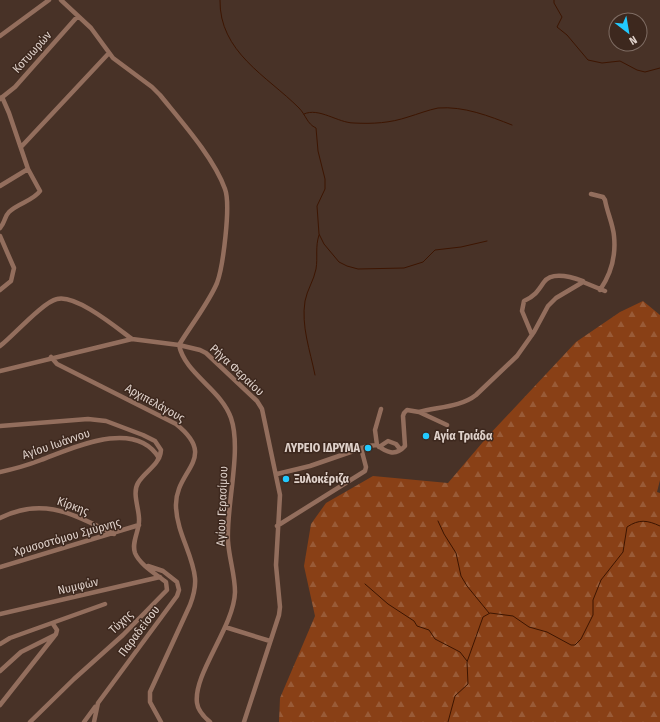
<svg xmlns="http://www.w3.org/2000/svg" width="660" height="722" viewBox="0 0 660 722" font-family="'Fira Sans Condensed',sans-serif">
<defs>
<pattern id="forest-firs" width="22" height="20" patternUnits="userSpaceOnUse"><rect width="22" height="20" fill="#894016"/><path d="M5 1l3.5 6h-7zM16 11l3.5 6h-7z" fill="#995b37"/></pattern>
</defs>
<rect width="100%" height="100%" fill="#483227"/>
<path fill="url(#forest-firs)" d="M643,301l17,14v165l-3,12 3,1v229h-381l1,-24 35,-82 -11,-50 7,-42 15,-21 47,-27 75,7 40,-47 88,-94 44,-30z"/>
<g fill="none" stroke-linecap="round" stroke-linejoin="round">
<path stroke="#3d1501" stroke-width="1" d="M220,0c-1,52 47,76 79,108 7,7 8,16 17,20l2,23 7,28v10l-8,17 2,28 5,10 15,18 8,4 11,3 46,-1 19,-6 12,-12 26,-3 26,-6
M554,0v3l8,14 -5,10 10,8 21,25 14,3 18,-2 17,9 8,2 15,-4
M304,114c15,-7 34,9 50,9 19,1 36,0 54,-6 10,-3 20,-7 30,-9 26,-2 51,8 74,17
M315,375c-5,-25 -14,-49 -10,-74 2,-11 9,-21 11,-32 2,-12 -1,-22 3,-34
M438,521l6,13 12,19 5,23 6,10 22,27
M365,584l23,20 26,17 3,5 12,4 6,9 25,13 7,9
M448,722l7,-26 13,-12 -1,-22 16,-45 7,-4 23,3 16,11 18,5 24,13h4l6,-6 12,-24v-15l8,-20 22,-28 4,-25c12,-8 20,-7 33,-1"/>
<path stroke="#936e5d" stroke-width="4.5" d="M61,0l30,28 22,30 39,29 8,8c21,26 54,63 65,94 6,16 -2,78 -8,94 -9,21 -26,42 -38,62
M0,36l49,-36
M0,99l15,-12 62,-70
M21,147l88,-94
M0,186l28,-17 -19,-56 -7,-16
M591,194l12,3 2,3c2,12 8,24 9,36 2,19 -3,38 -14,54
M0,228c6,-7 4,-11 9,-16 9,-9 24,-11 31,-21l-12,-22
M0,236l14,32 -3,13 -11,9
M532,335l-10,-24 2,-10c11,-5 14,-10 20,-19 8,-11 28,-5 39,-1
M179,345c6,29 42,44 52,73 11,32 -5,88 -3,123 1,17 7,34 7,51 -1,35 -42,82 -38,111 1,8 7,14 13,19
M0,346c13,-10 43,-44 57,-47 19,-5 60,29 75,40
M51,357l6,7 119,60c44,35 -2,46 0,83 1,26 17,48 19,71 1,10 -2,19 -5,27l-40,87v10l11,20
M0,371l132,-32 47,6 21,5 6,3 51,48 5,8 18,86 -4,70 4,42 -1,8 -35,107
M419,412c18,-5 42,-5 57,-17l41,-39 17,-24 14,-26 8,-8 27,-16 22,9
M0,426l88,-7 18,2 37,14 12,6 6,9c-1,15 -16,21 -23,33 -6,10 1,25 1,36 1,11 -8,23 -4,34 5,12 21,21 31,29l1,8 -44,45 -49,44 -44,43
M377,445l-2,-15 6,-21
M379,447l9,-6 8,3 4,5
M0,472c14,-3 28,-7 41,-12 32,-12 94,-42 118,-2
M277,474l33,-8 58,-20 9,-1c9,7 18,12 28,1l-2,-30 1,-3 3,-3 12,2 28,13
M0,518c44,-22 74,-3 114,16
M277,526l88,-55 1,-4 -5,-19
M0,567l139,-42
M0,614l160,-37
M225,627l45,14
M0,644l10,-6 95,-34
M0,671l21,-19 34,-17
M0,705l56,-71 1,-4 -4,-6
M84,722l11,-15
M94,722l4,-19 79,-107 2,-6 -2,-8 -14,-11 -15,-5"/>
</g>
<g fill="#22c9fe" stroke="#3d281e" stroke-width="1.5">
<circle cx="426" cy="436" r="4"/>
<circle cx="368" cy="448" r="4"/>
<circle cx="286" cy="479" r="4"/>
</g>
<g text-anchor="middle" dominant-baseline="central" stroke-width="3" stroke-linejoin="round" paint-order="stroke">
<g font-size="12" fill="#dfd1ca" stroke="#3d281e">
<text transform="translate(32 52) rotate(-48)">Κοτυωρών</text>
<text transform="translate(237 370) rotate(43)">Ρήγα Φεραίου</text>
<text transform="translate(155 403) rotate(29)">Αρχιπελάγους</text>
<text transform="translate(56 444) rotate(-19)">Αγίου Ιωάννου</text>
<text transform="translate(73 506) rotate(20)">Κίρκης</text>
<text transform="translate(222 506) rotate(-88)">Αγίου Γερασίμου</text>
<text transform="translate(67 537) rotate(-16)">Χρυσοστόμου Σμύρνης</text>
<text transform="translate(78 586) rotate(-13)">Νυμφών</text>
<text transform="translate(121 622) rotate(-44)">Τύχης</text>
<text transform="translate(139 631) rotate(-53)">Παραδείσου</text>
</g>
<g font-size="12" font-weight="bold" fill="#dfd1ca" stroke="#3d281e" text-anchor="start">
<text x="434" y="436">Αγία Τριάδα</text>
<text x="360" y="448" text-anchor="end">ΛΥΡΕΙΟ ΙΔΡΥΜΑ</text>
<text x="294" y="479">Ξυλοκέριζα</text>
</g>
</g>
<g transform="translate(628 32) rotate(149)"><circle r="19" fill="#3d281e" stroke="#7e6c63"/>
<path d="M0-3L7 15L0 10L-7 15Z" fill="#22c9fe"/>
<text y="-6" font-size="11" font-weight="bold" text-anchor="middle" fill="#dfd1ca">N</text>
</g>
</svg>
